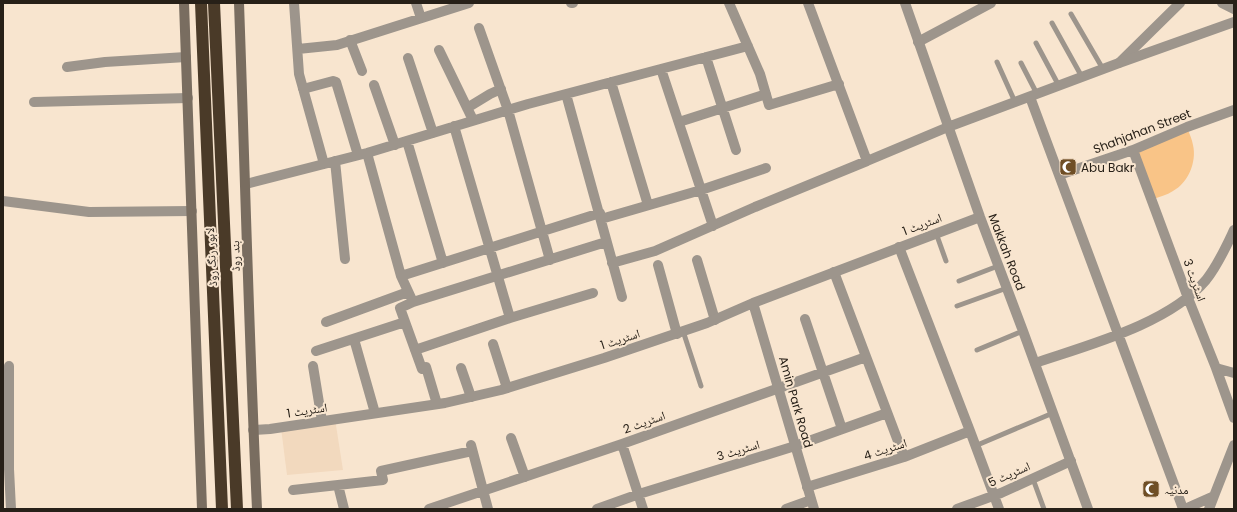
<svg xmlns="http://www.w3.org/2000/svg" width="1237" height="512" viewBox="0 0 1237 512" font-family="Poppins,'Noto Naskh Arabic',sans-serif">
<rect width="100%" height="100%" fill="#f8e5cf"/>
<path fill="#f2d9be" d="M335,419l8,51 -56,5 -6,-47z"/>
<path fill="#f9c487" d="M1187,127c2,6 5,12 6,18 4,17 -5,38 -20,46 -6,4 -14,6 -20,8l-20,-49z"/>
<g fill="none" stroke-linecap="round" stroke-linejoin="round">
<path stroke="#9d958c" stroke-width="5" d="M1071,14l32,55
M1052,23l30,54
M1036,43l23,43
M997,62l18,40
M1021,63l16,31
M936,233l10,28
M959,281l39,-15
M957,306l50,-18
M683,331l18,55
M977,350l46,-19
M975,446l78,-33
M1033,479l11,30"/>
<path stroke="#9d958c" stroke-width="10" d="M294,3l5,71 25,90
M416,3l5,15
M571,3h2
M729,3l31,71 9,31 70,-21
M808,3l59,158 81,-34
M479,28l29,82 42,150
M350,40l12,31
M918,42l73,-39
M298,49l39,-4 132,-42
M439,50l34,70
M706,57l30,93
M408,58l25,75
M1119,63l61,-60
M67,67l38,-5 81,-5
M661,69l52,157
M611,82l37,123
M374,85l21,60
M303,89l30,-8 3,1 22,73
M566,94l56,203
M1030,97l152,409 5,2 27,-12 20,-51
M34,102l154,-4
M467,108l23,-14 11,-5
M679,122l87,-28
M454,126l56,192
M407,141l36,122
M1133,150l55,148 28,70 18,50
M367,153l34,123 12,26
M335,161l10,98
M1059,175l74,-25 54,-23 47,-17
M246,184l121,-31 161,-49 220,-58
M3,201l86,11 103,-1
M601,219l100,-29 65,-22
M899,247l71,184 29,78
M697,260l18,60
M612,263l43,-12 100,-44 112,-46
M658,265l19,69
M834,272l70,185
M401,276l199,-63
M805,319l37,110
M326,322l82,-30
M354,339l21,74
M493,344l14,44
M415,350l95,-32 83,-25
M316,351l89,-29
M1035,363c53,-18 134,-39 171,-83 12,-15 20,-33 28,-50
M9,366v103l2,40
M313,366l9,55
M461,368l10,29
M1216,368l18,5
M437,404l-11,-37 -4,2 -22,-61 13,-6 193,-60
M511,438l14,39
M622,444l21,65
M471,445l17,64
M338,485l6,24
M807,487l97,-30 66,-26
M293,490l90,-10 -2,-9 91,-20
M429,509l193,-65 244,-87
M597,509l42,-15 156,-48 92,-33
M786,509l25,-9
M957,509l44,-16 70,-32
M1209,509l5,-13"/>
<path stroke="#9d958c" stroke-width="10" d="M905,3l75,214 43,114 65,178
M1222,3l12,6
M948,127l171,-64 115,-41
M753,303l61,206
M253,430l17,-1 175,-26 56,-13 103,-32 103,-35 46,-20 227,-86"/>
<path stroke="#796d60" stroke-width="10" d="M184,3l18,506
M239,3c6,169 10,337 18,506"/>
<path stroke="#4a3a28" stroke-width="12" d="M201,3l21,506
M214,3l23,506"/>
</g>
<defs>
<symbol id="mosque-square" viewBox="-11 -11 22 22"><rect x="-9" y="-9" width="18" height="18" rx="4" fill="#6f4e25" stroke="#f8e5cf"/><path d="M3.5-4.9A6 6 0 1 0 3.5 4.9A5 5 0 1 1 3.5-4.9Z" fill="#fff"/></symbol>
</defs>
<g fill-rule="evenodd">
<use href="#mosque-square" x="1058" y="157" width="20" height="20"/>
<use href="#mosque-square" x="1141" y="479" width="20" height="20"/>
</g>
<g text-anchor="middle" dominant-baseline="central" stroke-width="4" stroke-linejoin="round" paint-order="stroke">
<g font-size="12" fill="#272018" stroke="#f8e5cf">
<text transform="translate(1142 131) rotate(-21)">Shahjahan Street</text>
<text transform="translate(922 224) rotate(-21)">اسٹریٹ 1</text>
<text transform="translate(1007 252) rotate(69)">Makkah Road</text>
<text transform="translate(235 256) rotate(-91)">بند روڈ</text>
<text transform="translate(211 257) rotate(-93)">لاہور رنگ روڈ</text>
<text transform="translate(1195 280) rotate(70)">اسٹریٹ 3</text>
<text transform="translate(620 339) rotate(-18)">اسٹریٹ 1</text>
<text transform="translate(796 402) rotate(74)">Amin Park Road</text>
<text transform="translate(307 410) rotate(-9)">اسٹریٹ 1</text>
<text transform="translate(644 422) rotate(-20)">اسٹریٹ 2</text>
<text transform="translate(885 449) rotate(-18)">اسٹریٹ 4</text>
<text transform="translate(738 450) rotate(-17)">اسٹریٹ 3</text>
<text transform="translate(1009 474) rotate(-24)">اسٹریٹ 5</text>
</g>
<g font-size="12" fill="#272018" stroke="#f8e5cf" text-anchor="start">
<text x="1081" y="167">Abu Bakr</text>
<text x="1164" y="489">مدنیہ</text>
</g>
</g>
<rect width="1237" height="512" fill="none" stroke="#272018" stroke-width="8"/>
</svg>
